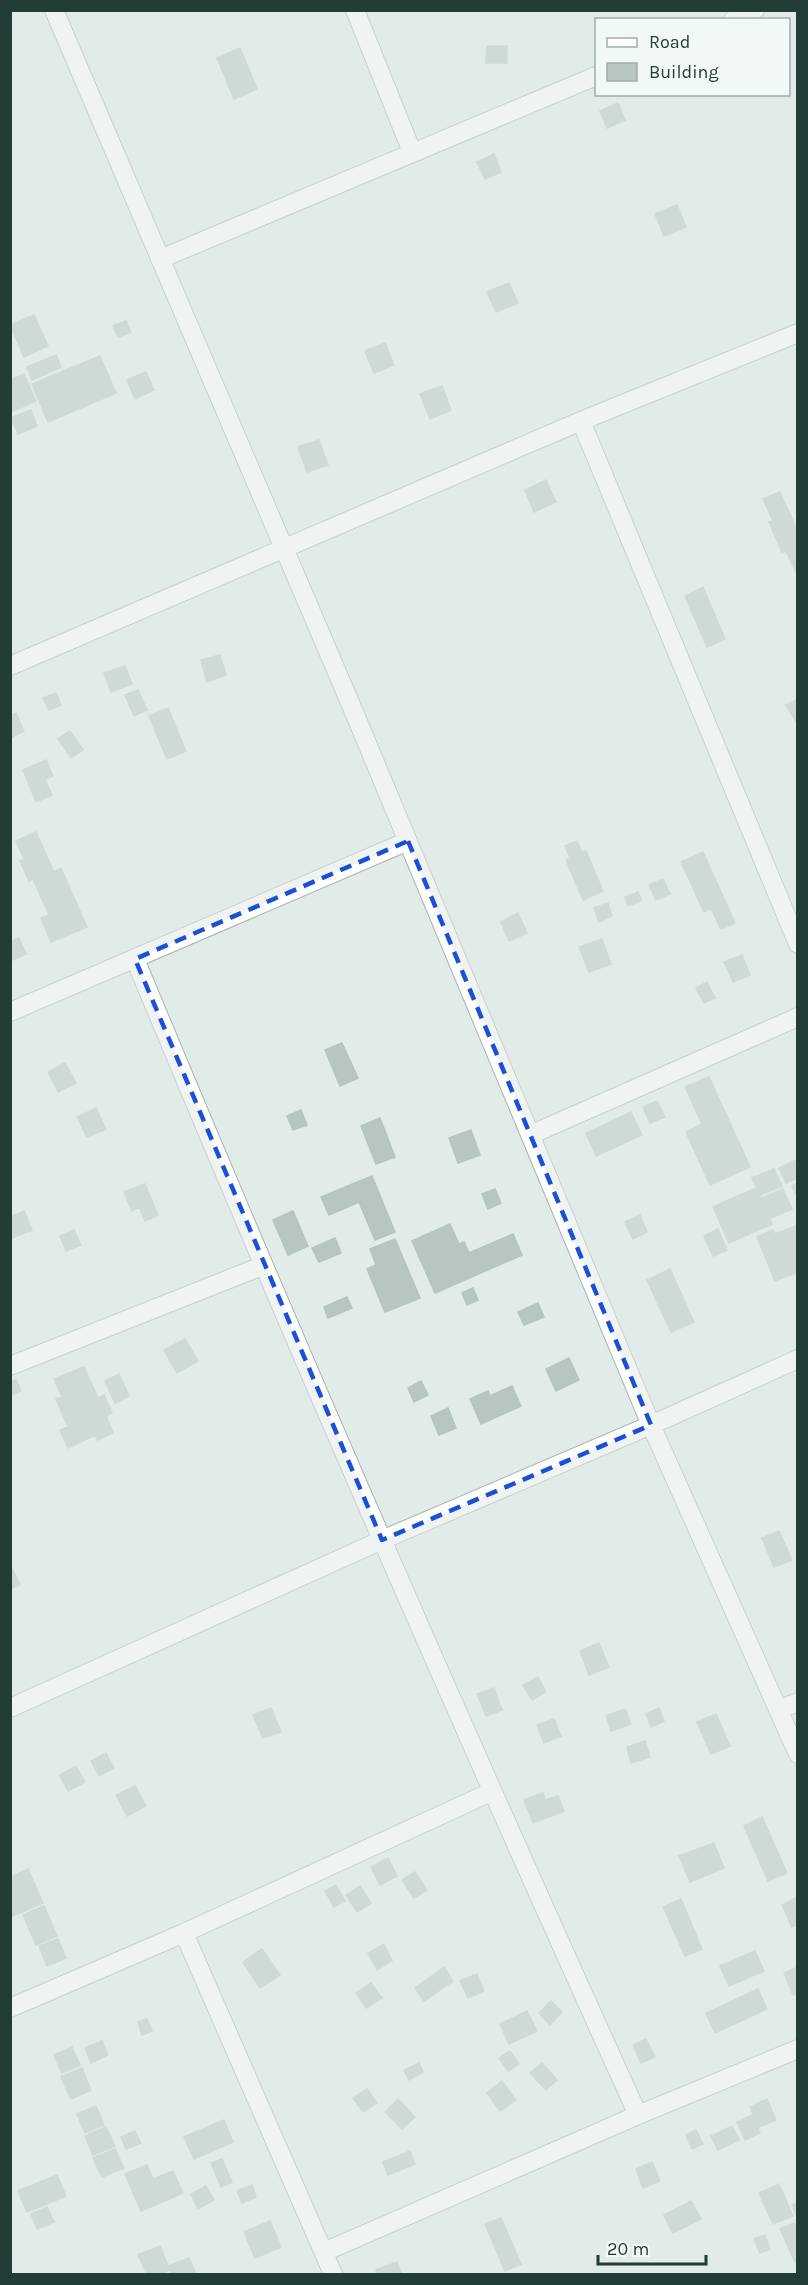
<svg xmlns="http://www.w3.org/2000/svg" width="808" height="2285" viewBox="0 0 808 2285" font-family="Karla,sans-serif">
<rect width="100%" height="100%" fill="#e1ebe8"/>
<path fill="#b7c6c1" stroke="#b4c5bf" stroke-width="1.5" d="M487,46h20v17h-21z
M240,48l17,41 -23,10 -17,-41z
M618,103l7,17 -18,8 -7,-17z
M494,154l7,18 -16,7 -8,-17z
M677,205l9,22 -22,9 -9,-22z
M509,283l9,20 -22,9 -9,-20z
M34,315l14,31 -24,11 -14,-32z
M126,321l5,11 -13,5 -5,-11z
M385,343l9,22 -20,8 -9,-22z
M56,355l5,12 -29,13 -5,-13z
M100,356l16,37 -68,29 -16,-38z
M146,372l8,18 -19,9 -8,-19z
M24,374l12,27 -26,11v-32z
M442,386l9,24 -21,9 -10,-25z
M31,410l6,16 -19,8 -7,-16z
M319,440l9,25 -21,7 -9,-25z
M546,480l10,22 -22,10 -9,-22z
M780,492l18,40v45l-12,-26 -4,1 -13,-30 4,-1 -10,-22z
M703,587l22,52 -18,8 -22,-51z
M220,655l6,20 -19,7 -6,-22z
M125,666l7,18 -21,8 -7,-19z
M138,690l9,20 -13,6 -9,-21z
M56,693l5,12 -12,5 -6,-12z
M798,699v26l-12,-20z
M168,708l18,43 -19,8 -18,-43z
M16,713l8,18 -14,7v-23z
M70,731l13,19 -12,8 -13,-19z
M46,760l7,16 -8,3 7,16 -16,7 -13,-32z
M36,832l18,40 7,-4 26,59 -36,15 -10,-24 8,-3 -16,-36 -4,2 -9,-20 4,-2 -8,-18z
M577,841l5,12 4,-2 17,40 -20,9 -17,-40 4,-2 -5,-12z
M703,852l32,71 -14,6 -10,-21 -7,4 -23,-50z
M663,879l7,15 -14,6 -7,-15z
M638,892l4,8 -14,6 -3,-9z
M608,903l4,13 -13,6 -5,-14z
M518,913l9,20 -18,8 -8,-19z
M19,938l7,16 -13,6 -3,-18z
M602,939l9,25 -22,8 -10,-25z
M742,955l8,20 -17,7 -9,-20z
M707,982l8,16 -11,5 -8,-15z
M342,1043l16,35 -18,8 -15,-36z
M65,1063l11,20 -18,9 -10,-20z
M709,1077l41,90 -40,18 -24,-53 16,-8 -17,-37z
M657,1101l8,16 -15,6 -7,-16z
M96,1108l10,21 -19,8 -10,-20z
M301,1110l6,15 -14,5 -6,-14z
M631,1112l11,23 -46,21 -10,-23z
M380,1118l15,39 -19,7 -15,-38z
M471,1130l9,25 -22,8 -9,-25z
M798,1159v19l-12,5 -7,-15z
M774,1169l8,17 -22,9 -8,-17z
M372,1176l23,56 -20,8 -16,-38 -30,13 -8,-18z
M798,1183v15l-6,-12z
M145,1184l13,31 -13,6 -6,-14 -7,4 -8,-19z
M756,1188l16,36 -43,19 -16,-36z
M495,1189l6,14 -13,6 -6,-15z
M783,1189l9,20 -21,9 -9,-20z
M24,1211l8,19 -22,9v-22z
M293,1211l15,35 -20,9 -15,-35z
M640,1215l7,17 -14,7 -8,-17z
M450,1224l9,20 5,-2 5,11 44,-19 9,21 -87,38 -23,-52z
M798,1225v47l-23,9 -18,-44 16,-7 2,4z
M718,1229l9,21 -14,6 -9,-20z
M74,1230l7,15 -15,6 -6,-15z
M335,1238l6,15 -22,9 -7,-14z
M395,1239l25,59 -35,14 -18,-43 9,-4 -6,-16z
M670,1269l24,53 -23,10 -24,-52z
M473,1288l5,12 -11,5 -5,-12z
M347,1297l5,11 -24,10 -4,-11z
M538,1303l6,14 -20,8 -6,-13z
M185,1339l13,22 -21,12 -13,-23z
M569,1358l10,22 -23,11 -10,-22z
M84,1367l14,31 6,-3 8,18 -6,3 7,17 -16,7 -2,-5 -27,13 -8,-18 8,-3 -12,-28 6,-2 -8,-18z
M119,1374l10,22 -14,7 -10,-22z
M16,1380l5,11 -11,5v-14z
M421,1381l7,14 -14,7 -6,-14z
M512,1386l9,20 -40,18 -11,-25 18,-8 2,5z
M448,1408l8,20 -17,7 -8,-19z
M779,1531l13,29 -18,7 -12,-29z
M10,1564l10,21 -10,4z
M599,1643l10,24 -20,8 -9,-24z
M538,1677l8,15 -14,8 -9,-15z
M494,1688l8,22 -16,6 -9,-22z
M271,1708l10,24 -18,6 -10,-23z
M659,1708l5,13 -13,6 -5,-13z
M625,1709l6,15 -20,7 -5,-15z
M716,1714l14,32 -19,8 -14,-32z
M554,1719l7,17 -17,7 -7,-18z
M645,1741l5,16 -19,6 -4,-16z
M106,1753l8,15 -15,8 -8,-15z
M76,1766l9,16 -17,9 -8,-16z
M135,1786l11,20 -19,10 -11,-21z
M543,1793l2,7 13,-4 6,15 -31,12 -9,-23z
M762,1817l25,56 -19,8 -24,-55z
M714,1843l10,25 -34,14 -11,-26z
M388,1858l9,18 -17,9 -9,-18z
M28,1869l15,34 -33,14v-40z
M415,1872l12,18 -13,8 -12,-18z
M336,1885l9,16 -11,6 -9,-16z
M360,1886l11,17 -14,9 -11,-17z
M797,1897l1,28 -6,2 -10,-22z
M681,1899l21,50 -17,7 -22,-49z
M44,1906l13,30 -21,9 -13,-30z
M58,1939l8,19 -19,8 -8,-20z
M384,1944l8,17 -15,9 -9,-17z
M262,1949l18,26 -20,13 -17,-26z
M755,1951l9,20 -35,15 -9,-20z
M444,1967l9,14 -29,20 -9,-13z
M798,1967v26l-5,2 -9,-22z
M477,1974l7,17 -16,7 -8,-17z
M371,1983l11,15 -16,10 -10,-15z
M758,1989l9,20 -52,24 -9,-20z
M551,2001l11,11 -12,13 -11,-12z
M527,2011l10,20 -28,13 -9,-20z
M147,2019l5,12 -10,4 -4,-13z
M646,2039l9,18 -14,6 -8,-18z
M102,2041l6,14 -17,8 -6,-15z
M72,2047l8,18 -18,8 -8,-18z
M510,2051l9,13 -11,7 -9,-13z
M419,2063l4,9 -14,8 -5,-10z
M542,2063l15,17 -11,10 -16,-17z
M82,2068l9,22 -20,9 -10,-22z
M502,2081l14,19 -16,11 -13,-18z
M367,2089l10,14 -14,9 -10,-14z
M398,2099l17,18 -13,12 -17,-17z
M767,2099l9,21 -17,7 -9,-20z
M96,2106l8,19 -19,8 -8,-19z
M752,2115l8,18 -15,7 -8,-18z
M224,2120l9,22 -39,17 -10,-22z
M732,2126l7,14 -21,10 -7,-14z
M106,2127l9,19 -22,9 -8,-19z
M696,2130l7,14 -11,5 -6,-14z
M135,2131l6,12 -15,6 -5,-12z
M115,2149l9,19 -22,9 -9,-19z
M410,2151l5,13 -27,11 -5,-13z
M222,2159l10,23 -11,5 -10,-24z
M652,2162l8,19 -17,7 -7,-19z
M147,2165l6,14 20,-8 10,22 -42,18 -16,-37z
M57,2175l9,21 -39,16 -9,-21z
M779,2184l14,32 -20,8 -14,-31z
M252,2185l4,12 -14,6 -5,-12z
M206,2186l8,14 -16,9 -7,-15z
M691,2201l10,18 -28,14 -9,-18z
M798,2203v16l-6,-14z
M47,2207l7,15 -17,7 -6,-15z
M501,2218l20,46 -16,7 -20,-47z
M270,2221l11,26 -26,11 -11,-26z
M794,2223l4,6v32l-3,1 -15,-33z
M765,2235l5,14 -10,4 -6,-14z
M160,2246l8,20 21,-8 7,16h-24l-2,-4 -10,4h-13l-9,-19z
M397,2262l5,12h-24l-2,-4z"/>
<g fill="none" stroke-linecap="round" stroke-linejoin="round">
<defs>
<path id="minor" d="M54,10l300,702 297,713 147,329
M355,10l57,142
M733,20l22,-10
M160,259l436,-183
M581,421l217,523
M10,666l571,-245 217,-88
M135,959c161,388 329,773 503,1156
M10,1012l398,-171
M530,1135l268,-118
M10,1366l252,-100
M10,1708l372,-168 269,-115 147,-66
M778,1710l20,-8
M184,1933l149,341
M10,2008l174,-75 307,-141
M324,2252l314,-137 160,-66"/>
</defs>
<use href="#minor" stroke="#a4b3af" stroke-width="20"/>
<use href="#minor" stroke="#fff" stroke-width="18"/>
</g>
<path d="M0 0H808V2285H0ZM408,841l243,584 -269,115 -247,-581z" fill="#e1ebe8" fill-opacity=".55" fill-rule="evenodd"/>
<path fill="none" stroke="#1d4ed8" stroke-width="4.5" stroke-dasharray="12 8" stroke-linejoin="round" d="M408,841l243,584 -269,115 -247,-581z"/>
<rect width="808" height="2285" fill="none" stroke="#223c37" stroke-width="24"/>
<rect x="595" y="18" width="195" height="78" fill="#f2f8f5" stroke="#9fada9" stroke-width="1.5"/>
<rect x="607" y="38" width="30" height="9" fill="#ffffff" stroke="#9fada9" stroke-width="1.5"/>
<text x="649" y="48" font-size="18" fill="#223c37">Road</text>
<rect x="607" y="63" width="30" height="18" fill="#b7c6c1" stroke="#9fada9" stroke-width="1.5"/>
<text x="649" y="78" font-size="18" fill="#223c37">Building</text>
<path d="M598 2255v9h108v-9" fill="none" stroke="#223c37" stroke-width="3"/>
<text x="607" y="2255" font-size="18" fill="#223c37" stroke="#f2f8f5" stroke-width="4.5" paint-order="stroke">20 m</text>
</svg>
